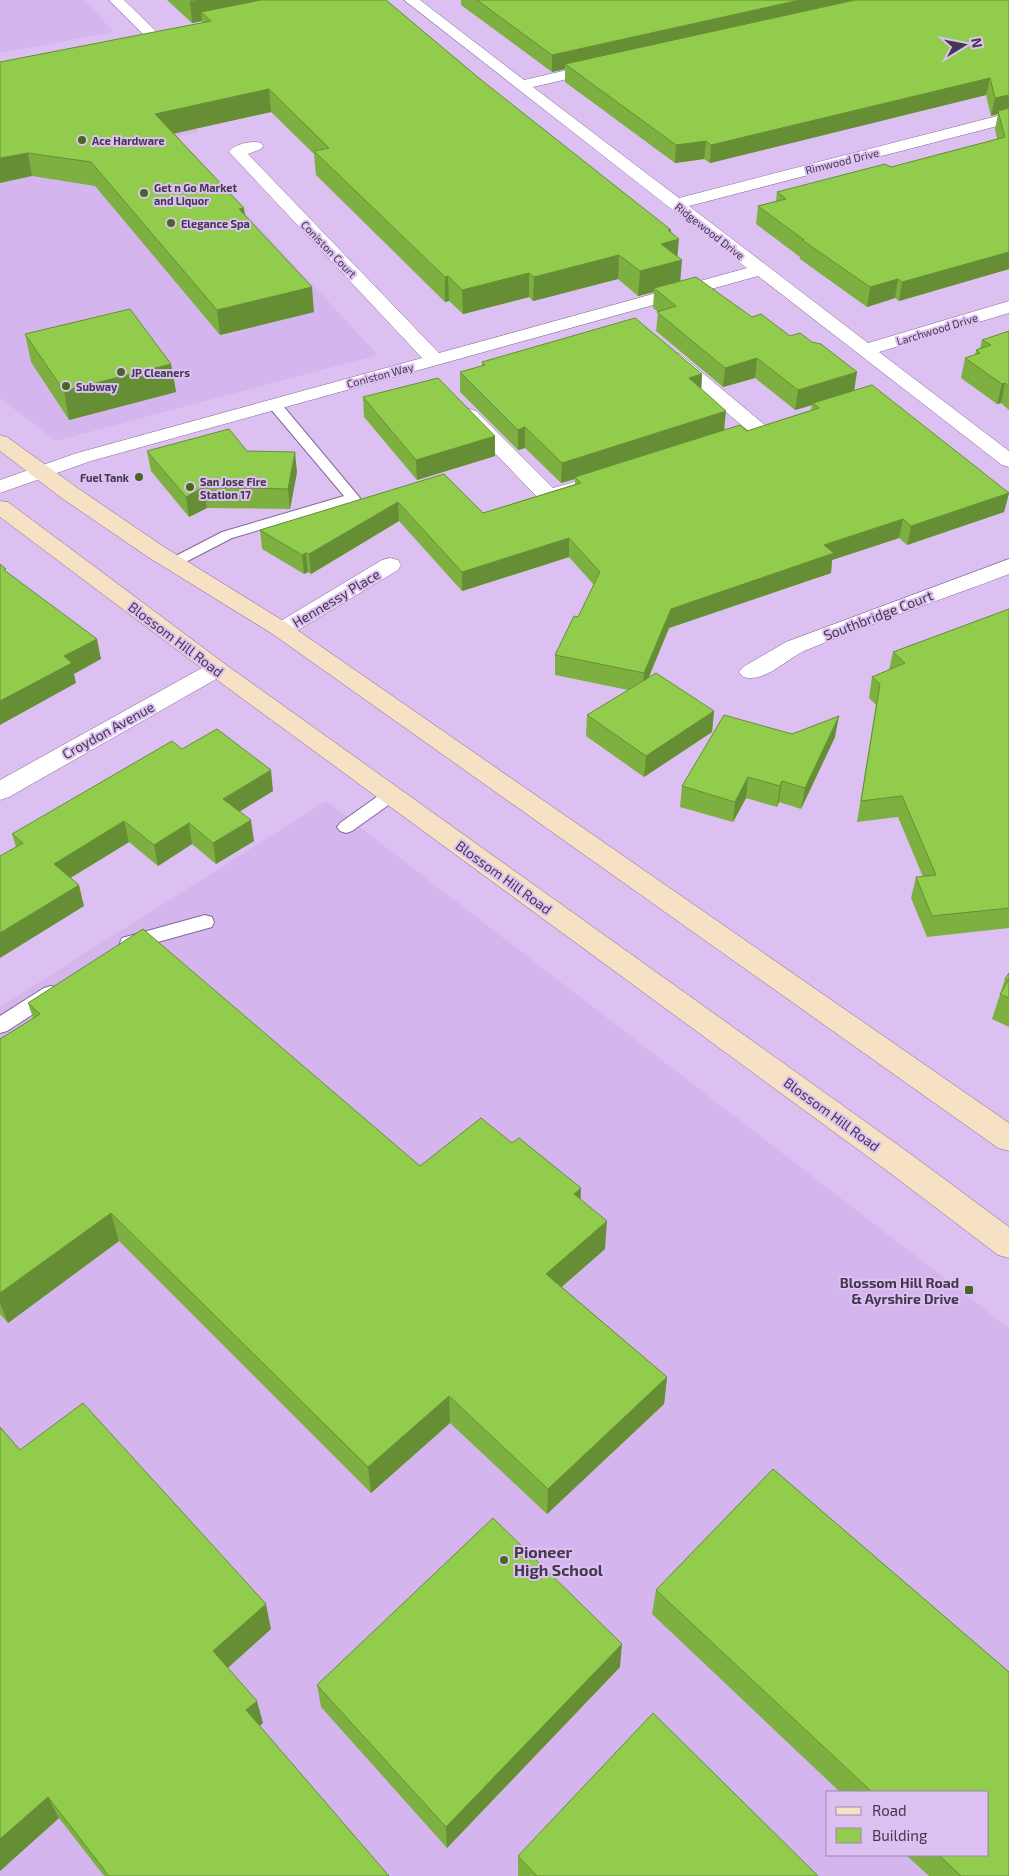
<svg xmlns="http://www.w3.org/2000/svg" width="1009" height="1876" viewBox="0 0 1009 1876" font-family="'Exo 2',sans-serif">
<rect width="100%" height="100%" fill="#dcc0f2"/>
<path fill="#d4b5ed" fill-rule="evenodd" d="M0,0h84l30,32 -114,21z
M164,96l35,36 -24,5 203,218 -322,86 -56,-43v-267z
M326,801l683,527v548h-1009v-869zM828,1792h160v63h-160z"/>
<g fill="none" stroke-linecap="round" stroke-linejoin="round">
<defs>
<path id="lane" d="M274,400l5,1 81,97 -2,3 -126,37 -54,28h-10l-3,-3 3,-3 54,-28 122,-36 -75,-89 -2,-3z
M391,789l6,2 3,4 -3,4 -45,32 -6,2 -6,-2 -3,-4 3,-4 45,-32z
M205,915l7,2 2,5 -2,5 -83,23 -7,-2 -2,-5 2,-5z
M51,986l7,2 3,5 -3,5 -51,33 -7,2v-17l44,-28z"/>
<path id="street" d="M109,0h15l35,34 2,3 -2,3h-10z
M404,0h16l104,80 77,-18 5,2 3,3 -3,3 -73,17 146,111 330,-85v10l-320,83 179,137 141,-42v12l-130,39 130,99v16l-7,-2 -244,-189 -667,185 -91,32v-13l77,-27 345,-95 -193,-206c5,-8 23,-12 32,-9l2,3 -2,3 -13,5 191,199 308,-85z
M673,352l7,2 85,71 3,4 -3,4 -7,2 -7,-2 -85,-71 -3,-4 3,-4z
M469,409l7,2 77,77 28,-8 7,2 4,4 -4,4c-14,5 -32,14 -47,11l-79,-82 -3,-4 3,-4z
M390,558l8,2 3,5 -3,5 -108,65 -8,2 -8,-2 -4,-5 4,-5 108,-65z
M1009,559v15c-68,26 -138,49 -205,77 -19,9 -39,32 -61,26l-4,-5 4,-5 43,-25z
M217,662l8,2 4,5 -4,5 -216,123 -9,3v-20l209,-116z"/>
<path id="secondary" d="M0,435l7,2 72,52 85,58 126,78 719,498v28l-11,-3 -724,-513 -126,-78 -85,-58 -63,-48z
M0,501l8,1 217,162 687,491 97,72v31l-11,-3 -108,-82 -681,-499 -209,-157z"/>
</defs>
<use href="#lane" stroke="#826895" stroke-width="2"/>
<use href="#street" stroke="#826895" stroke-width="1"/>
<use href="#secondary" stroke="#826895" stroke-width="1"/>
<use href="#lane" fill="#fff" fill-rule="evenodd"/>
<use href="#street" fill="#fff" fill-rule="evenodd"/>
<use href="#secondary" fill="#f6e1c4" fill-rule="evenodd"/>
</g>
<path fill="#7eaf41" d="M167,0h219l94,79 191,154 6,24 3,24 174,109 155,103 -5,19 -97,33 -8,-7 -67,22 -1,13 -162,55 -20,49 65,34 -2,21 -68,45 -58,-41 1,-21 41,-25 -73,-15v-20l23,-38 16,-32 -25,-28 -107,34 -63,-70 -88,53 -3,-2 -4,2 -42,-25 -2,-19 184,-56 39,39 92,-29v-5l-14,4 -36,-35 -7,2 -58,-58v-20l22,-6v-4l220,12 -1,15 24,41 22,1 64,-21 1,-5 -17,5 -40,-32 -32,9 -67,-56 2,-19 -5,-4 1,-16 -16,4 -20,-17 -85,22 -4,-4 -66,17 -14,-13 -4,1 -129,-127 -2,-21 -43,-42 -97,21 71,82 69,97 -94,23 -125,-149 -63,-10 -32,-114 202,-39v-2l-10,2z
M461,0h548v269l-110,32 -4,-3 -28,9 -67,-48v-2l-44,-33 2,-18 18,-5 1,-9 114,-25 106,-28 -2,-10 3,-15 -7,2 -5,-21 -276,68 -6,-4 -29,4 -110,-81v-13l-13,3 -91,-67z
M1009,331v79l-8,-7 -4,1 -36,-26 4,-20 10,-3 1,-5 4,-2 2,-8z
M25,334l146,30 5,28 -107,28 -38,-58z
M363,397l132,59 -78,24 -53,-63z
M147,451h100l50,21 -7,37 -83,-1 -18,9 -38,-46z
M1009,609v319l-82,9 -16,-39 5,-21h7l-25,-60 -41,5 19,-117 -7,-7 3,-21 17,-7 4,-18z
M792,734l43,3 -34,72 -22,-7 -2,5 -31,-9 -13,24 -53,-15 2,-21z
M182,749l91,42 -34,20 15,30 -38,23 -24,-20 -34,22 -29,-24 -59,36 14,28 -68,-59 -4,-13z
M1009,973v54l-17,-8 13,-40z
M28,1003l392,163 161,34 24,49 -43,38 105,90 -3,27 -117,110 -97,-91 -79,70 -252,-252 -111,82 -8,-9v-275l33,-21z
M20,1450l251,179 -44,39 36,55 -4,3 130,150h-285l-45,-58 -59,53z
M773,1469l236,203v204h-80l-23,-21h82v-63h-148l-188,-178 4,-24z
M620,1667l-173,181 -126,-141 -4,-22z
M518,1856l300,20h-300z"/>
<path fill="#668f35" d="M197,0h115l-111,12 1,9 -10,2 -2,-22z
M800,0h72l-307,64v5l-13,3v-17z
M990,78l-4,17 -276,68 1,-18z
M269,89l2,23 -112,25 -4,-23z
M1009,95v17l-11,-1v3l-7,2 4,-18z
M706,141l-2,18 -29,4 1,-18z
M28,153l4,23 -32,7v-25z
M244,208l3,24 -8,-23z
M668,230h3l-1,11 9,-2 -2,22 5,-1 -2,25 -26,3v4l-16,4 2,-25 21,-27z
M1009,252v17l-110,32 3,-19z
M619,255l-1,24 -85,22 1,-24z
M529,273v24l-66,17 -1,-24z
M448,276l1,25 -4,1v-25z
M898,279l-3,19 -28,9 3,-20z
M312,287l2,25 -94,23 -3,-25z
M757,358l-2,20 -32,9 2,-19z
M171,364l5,28 -107,28 -5,-29z
M857,372l-3,20 -41,11 -1,2 -17,5 3,-20z
M702,374l-1,20 -12,-16z
M1005,383l-4,20 -4,1 5,-20z
M726,411l-2,20 -149,46v2l-14,4 1,-20z
M525,427v21l-7,2v-20z
M495,436v20l-78,24 -1,-20z
M295,452l2,20 -7,37 -2,-20z
M204,487l3,21 -18,9 -3,-20z
M1009,493l-5,19 -97,33 4,-19z
M398,502l1,19 -88,53 -2,-20z
M903,519l-4,19 -67,22 -1,13 -162,55 -27,65 2,-20 27,-64 153,-64z
M569,538v19l-107,34v-19z
M306,553l2,19 -4,2 -2,-19z
M97,639l4,20 -27,15 2,9 -76,42v-24l64,-45z
M714,711l-2,21 -68,45 2,-21z
M839,716l-4,21 -34,72 4,-21z
M271,770l2,21 -47,29 -3,-21z
M748,777l-2,21 -13,24 2,-20z
M782,781l-3,21 -2,5 3,-21z
M251,820l3,21 -38,23 -3,-21z
M124,821l5,21 -70,43 -5,-21z
M189,823l3,21 -34,22 -4,-21z
M79,885l5,21 -84,52v-25z
M581,1188l-1,29 -6,-23z
M111,1213l8,28 -111,82 -8,-20v-10z
M607,1221l-2,28 -60,52 1,-27z
M667,1377l-3,27 -117,110 1,-25z
M449,1396l1,27 -79,70 -3,-26z
M266,1604l5,25 -51,46 -7,-24z
M622,1644l-2,23 -173,181 -1,-21z
M257,1701l6,22 -11,10 -6,-23z
M48,1797l11,21 -59,53v-32z"/>
<path fill="#92cc4c" stroke="#668f35" d="M261,0h125l94,79 191,151h-3l11,9 -18,5 21,16 -42,11 -21,-16 -85,22 -5,-4 -67,17 -14,-14 -3,1 -131,-126 15,-3 -60,-59 -114,25 89,94 -5,1 73,78 -95,23 -126,-148 -63,-9 -28,5v-96l211,-41 -10,-9z
M477,0h323l-248,55z
M855,0h154v95l-14,3 -5,-20 -279,67 -5,-4 -30,4 -111,-81z
M1009,108v144l-107,30 -4,-3 -28,8 -68,-47h2l-46,-34 28,-7 -9,-7 108,-28 6,3 114,-30 -7,-26z
M696,277l56,40 9,-3 29,22 10,-3 12,9 9,2 36,28 -59,18 -41,-32 -32,10 -68,-56 19,-6 -22,-18z
M130,309l41,55 -107,27 -39,-57z
M635,318l67,56 -13,4 37,33 -164,52 -37,-36 -7,3 -58,-58 25,-7 -3,-3z
M1009,331v55l-4,-3 -3,1 -37,-26 15,-5 -4,-3 15,-5 -9,-5z
M438,378l57,58 -79,24 -53,-63z
M872,385l137,108 -98,33 -8,-7 -79,26 10,8 -163,56 -27,64 -89,-18 19,-39 4,1 22,-45 -31,-34 -107,34 -64,-70 -89,52 -3,-1 -4,2 -42,-25 184,-56 39,39 98,-30 -6,-6 165,-52 7,6 72,-23 -6,-5z
M229,429l18,22 48,1 -7,37 -84,-2 -18,10 -39,-46z
M0,564l6,5 -2,1 93,69 -33,17 8,7 -72,38z
M1009,609v299l-77,8 -16,-39 20,-2 -34,-79 -41,5 19,-117 -8,-7 33,-14 -12,-11z
M656,673l58,38 -68,45 -59,-41z
M724,715l68,19 47,-18 -34,72 -23,-7 -2,5 -32,-9 -13,25 -53,-16z
M217,729l54,41 -48,29 28,21 -38,23 -24,-20 -35,22 -30,-24 -70,43 25,21 -79,48v-77l23,-13 -11,-9 160,-93 10,8z
M143,929l277,237 61,-48 31,25 7,-5 62,50 -7,6 33,27 -61,53 121,103 -119,112 -99,-93 -81,71 -257,-254 -111,80v-254l40,-25 -12,-11z
M1009,973v25l-9,-4 9,-14 -4,-1z
M83,1403l183,201 -53,47 44,50 -11,9 143,166h-280l-61,-79 -48,42v-412l20,23z
M773,1469l236,203v204h-48l-22,-21h49v-63h-116l-216,-202z
M493,1518l129,126 -176,183 -129,-142z
M653,1713l165,163h-281l-19,-20z"/>
<g fill="#46671d" stroke="#dcc0f2" stroke-width="2">
<circle cx="82" cy="140" r="5"/>
<circle cx="144" cy="193" r="5"/>
<circle cx="171" cy="223" r="5"/>
<circle cx="121" cy="372" r="5"/>
<circle cx="66" cy="386" r="5"/>
<circle cx="139" cy="477" r="5"/>
<circle cx="190" cy="487" r="5"/>
<rect x="964" y="1285" width="10" height="10" rx="2.5"/>
<circle cx="504" cy="1560" r="5"/>
</g>
<g text-anchor="middle" dominant-baseline="central" stroke-width="4" stroke-linejoin="round" paint-order="stroke">
<g font-size="11" font-weight="bold" fill="#43384c" stroke="#dcc0f2" text-anchor="start">
<text x="92" y="140">Ace Hardware</text>
<text x="154" y="187">Get n Go Market<tspan x="154" dy="13">and Liquor</tspan></text>
<text x="181" y="223">Elegance Spa</text>
<text x="131" y="372">JP Cleaners</text>
<text x="76" y="386">Subway</text>
<text x="129" y="477" text-anchor="end">Fuel Tank</text>
<text x="200" y="481">San Jose Fire<tspan x="200" dy="13">Station 17</tspan></text>
</g>
<g font-size="11" fill="#43384c" stroke="#dcc0f2">
<text transform="translate(842 161) rotate(-14)">Rimwood Drive</text>
<text transform="translate(710 231) rotate(38)">Ridgewood Drive</text>
<text transform="translate(329 249) rotate(46)">Coniston Court</text>
<text transform="translate(937 329) rotate(-17)">Larchwood Drive</text>
<text transform="translate(380 375) rotate(-15)">Coniston Way</text>
</g>
<g font-size="14" fill="#43384c" stroke="#dcc0f2">
<text transform="translate(336 598) rotate(-31)">Hennessy Place</text>
<text transform="translate(878 615) rotate(-21)">Southbridge Court</text>
<text transform="translate(176 639) rotate(37)">Blossom Hill Road</text>
<text transform="translate(108 730) rotate(-29)">Croydon Avenue</text>
<text transform="translate(504 877) rotate(36)">Blossom Hill Road</text>
<text transform="translate(832 1114) rotate(36)">Blossom Hill Road</text>
</g>
<g font-size="14" font-weight="bold" fill="#43384c" stroke="#dcc0f2" text-anchor="end">
<text x="959" y="1282">Blossom Hill Road<tspan x="959" dy="16">&amp; Ayrshire Drive</tspan></text>
</g>
<g font-size="16" font-weight="bold" fill="#43384c" stroke="#dcc0f2" text-anchor="start">
<text x="514" y="1551">Pioneer<tspan x="514" dy="18">High School</tspan></text>
</g>
</g>
<rect x="826" y="1791" width="162" height="65" fill="#dcc0f2" stroke="#9f8ab0"/>
<rect x="836" y="1807" width="25" height="8" fill="#f6e1c4" stroke="#9f8ab0"/>
<text x="872" y="1816" font-size="15" fill="#43384c">Road</text>
<rect x="836" y="1828" width="25" height="15" fill="#92cc4c" stroke="#9f8ab0"/>
<text x="872" y="1841" font-size="15" fill="#43384c">Building</text>
<g transform="translate(964 45) rotate(80)" stroke="#dcc0f2" stroke-width="4" paint-order="stroke">
<path d="M0-4L9 19L0 12L-9 19Z" fill="#43384c"/>
<text y="-8" font-size="14" font-weight="bold" text-anchor="middle" fill="#43384c">N</text>
</g>
</svg>
